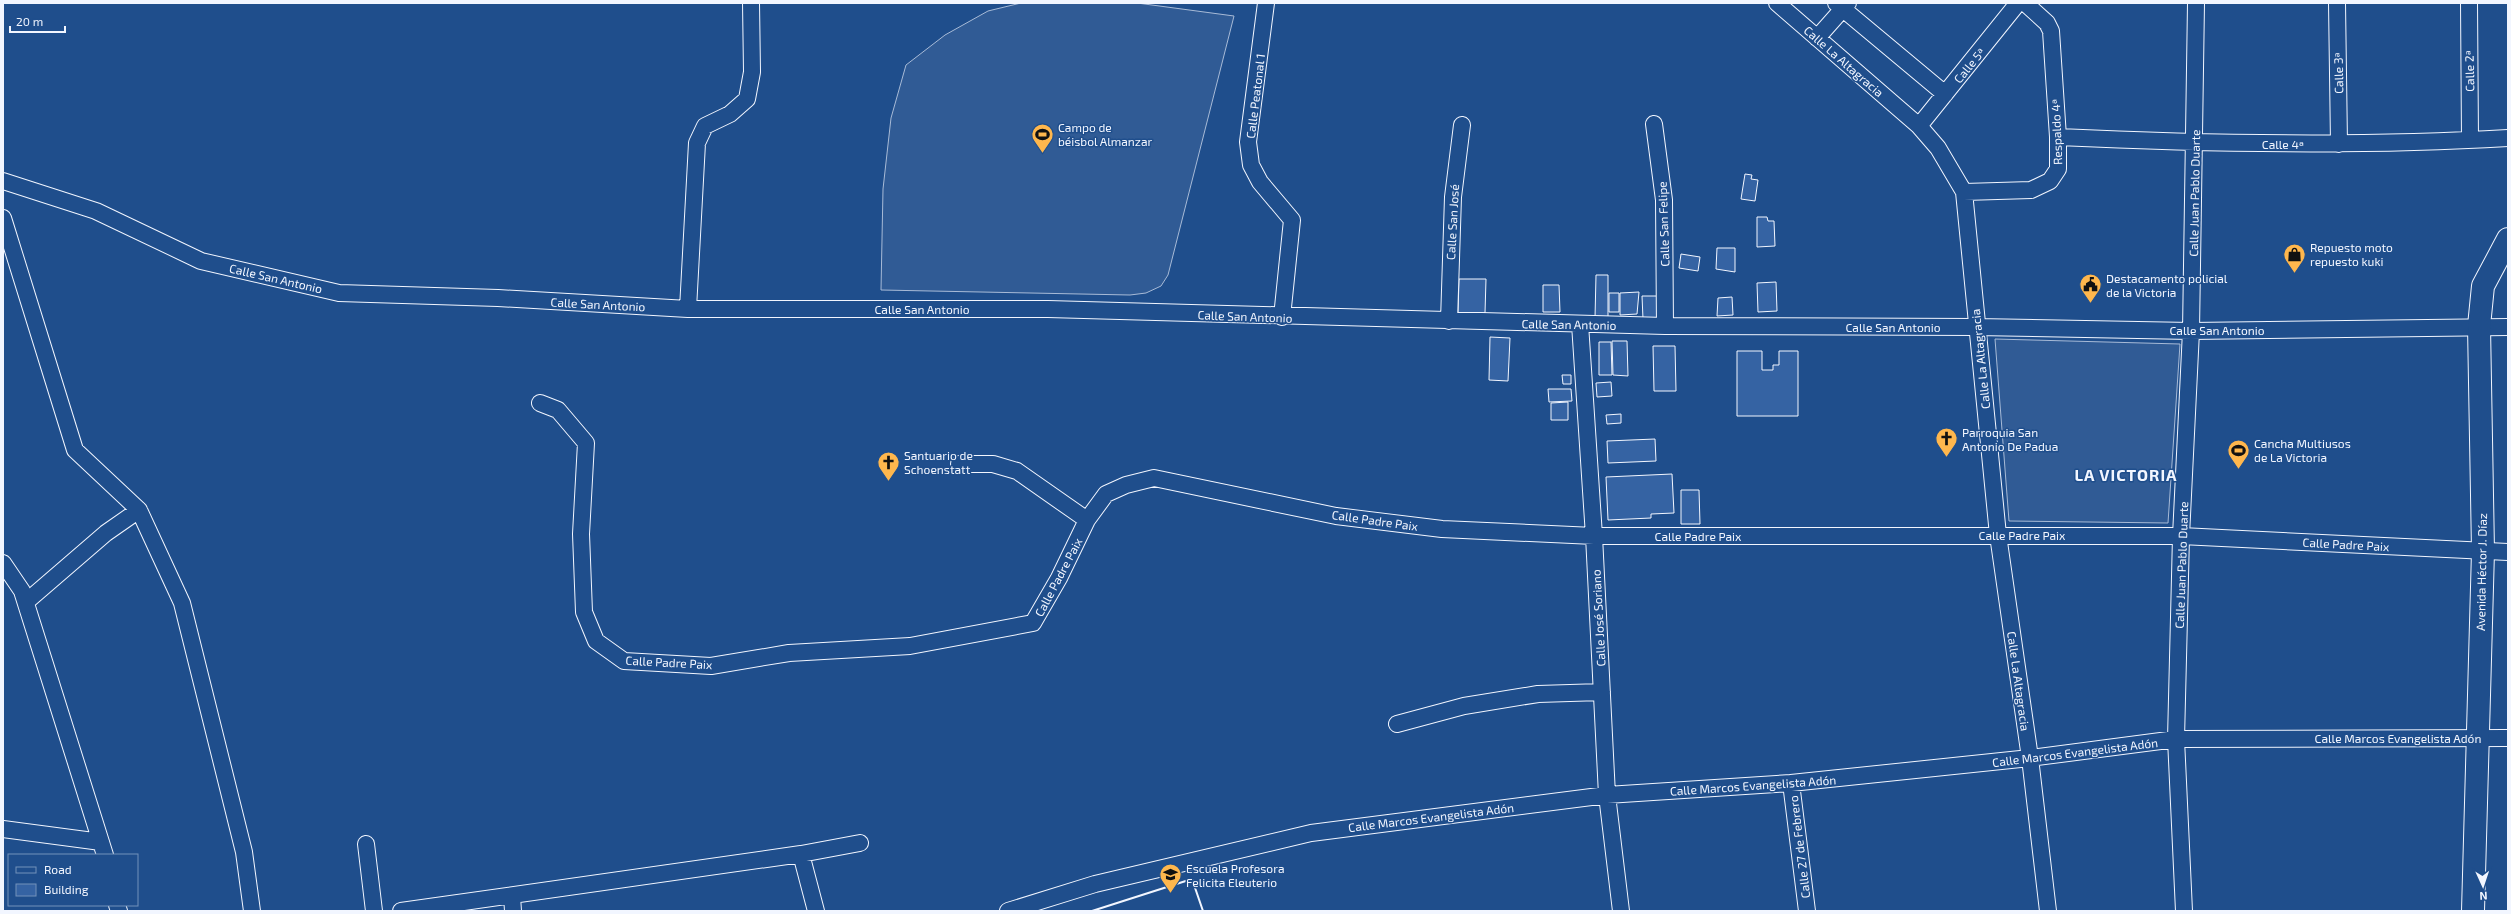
<svg xmlns="http://www.w3.org/2000/svg" width="2511" height="914" viewBox="0 0 2511 914" font-family="'Exo 2',sans-serif">
<rect width="100%" height="100%" fill="#1f4e8c"/>
<path fill="#305b95" stroke="#a8bbd7" d="M1021,3h116l97,13 -66,259 -7,11 -15,7 -16,2 -249,-5 2,-101 8,-71 15,-53 39,-30 43,-24z
M1995,339l185,5 -12,179 -159,-2z"/>
<path fill="#3563a3" stroke="#f2f6ff" d="M1745,174l7,1 -1,4 7,1 -3,21 -14,-2z
M1757,217h10l1,4h6l1,25 -18,1z
M1717,248h18v24l-19,-3z
M1681,254l19,3 -2,14 -19,-3z
M1596,275h12v43h-13z
M1459,279h27l-1,34h-27z
M1776,282l1,29 -19,1 -1,-29z
M1543,285h16l1,27h-17z
M1639,292l-2,22 -17,1v-22z
M1609,293h10v19h-10z
M1642,296h18l1,23h-18z
M1732,297l1,18 -16,1 1,-18z
M1490,337l20,1 -2,43 -19,-1z
M1612,341h15l1,35 -15,-1z
M1599,342h12l1,33h-13z
M1653,346h22l1,45h-22z
M1737,351h25v19h11v-5h6v-14h19v65h-61z
M1562,375h9v9h-8z
M1611,382l1,14 -15,1 -1,-14z
M1548,389h23l1,12 -23,1z
M1568,402v18h-17v-17z
M1621,414v9l-14,1 -1,-9z
M1655,439l1,22 -48,2 -1,-22z
M1672,474l2,39 -23,1v4l-43,2 -2,-43z
M1681,490h18l1,34h-19z"/>
<g fill="none" stroke-linecap="round" stroke-linejoin="round">
<defs>
<path id="minor" d="M1266,3l-18,139 3,23 9,17 32,38 -10,97
M1777,3l142,123 19,22 26,44 34,343 32,223 18,153
M1836,3l109,91
M2337,3l2,141
M2469,3l1,137
M1817,38l31,-35
M1654,124l10,76 1,126
M1919,126l99,-123
M2058,137c150,7 300,10 450,1
M3,181l93,30 105,50 138,32 159,5 190,11h360l617,17 311,1 215,4 317,-4
M1964,192l67,-2 19,-9 8,-12v-32l-7,-106 -4,-8 -22,-20
M3,218l72,232 64,60 43,93 62,249 8,59
M688,309l9,-166 8,-17 25,-12 17,-15 5,-27 -1,-69
M1449,321l4,-124 9,-72
M1580,324l14,212 13,259 14,116
M540,403l18,7 28,33 -5,91 3,78 12,29 28,20 87,5 78,-13 121,-7 123,-23 26,-45 28,-58 19,-26 20,-9 28,-7 182,38 106,13 152,7h587l327,16
M959,464h34l24,7 70,49
M3,563l19,28 83,264
M26,602l80,-69 33,-23
M1397,724l67,-18 74,-12 64,-2
M1791,783l16,128
M3,829l98,13
M366,844l8,67
M801,854l15,57
M512,896l1,15
M117,905l2,6
M401,911l400,-57 59,-11
M1008,911l87,-27 216,-51 296,-38 184,-12 239,-25 146,-19 332,-1
M2184,911l-8,-172 5,-203 10,-205 5,-328"/>
<path id="secondary" d="M2473,911l10,-360 -4,-225 4,-40 25,-47"/>
</defs>
<use href="#minor" stroke="#f2f6ff" stroke-width="18"/>
<use href="#secondary" stroke="#f2f6ff" stroke-width="24"/>
<use href="#minor" stroke="#1f4e8c" stroke-width="16"/>
<use href="#secondary" stroke="#1f4e8c" stroke-width="22"/>
<path stroke="#f2f6ff" stroke-width="2" d="M1092,911l100,-32 11,32"/>
</g>
<defs>
<symbol id="stadium-pin" viewBox="-11 -11 22 30"><path d="M0 17L-7.5 6A9.5 9.5 0 1 1 7.5 6Z" fill="#ffb74d" stroke="#1f4e8c"/><path d="M0-5a6.5 5 0 1 0 0 10a6.5 5 0 1 0 0-10ZM-3.5-1.8h7v3.6h-7Z" fill="#111"/></symbol>
<symbol id="shop-pin" viewBox="-11 -11 22 30"><path d="M0 17L-7.5 6A9.5 9.5 0 1 1 7.5 6Z" fill="#ffb74d" stroke="#1f4e8c"/><path d="M-5-2.5h2.3a2.7 3.5 0 0 1 5.4 0H5L5.5 6h-11ZM-1.5-2.5h3a1.5 2.3 0 0 0-3 0Z" fill="#111"/></symbol>
<symbol id="civic-pin" viewBox="-11 -11 22 30"><path d="M0 17L-7.5 6A9.5 9.5 0 1 1 7.5 6Z" fill="#ffb74d" stroke="#1f4e8c"/><path d="M-.6-6.5H3V-4.5H.6V-3L4-1V1h2V6H-6V1h2V-1L-.6-3ZM-1.2 2.5V6h2.4V2.5Z" fill="#111"/></symbol>
<symbol id="church-pin" viewBox="-11 -11 22 30"><path d="M0 17L-7.5 6A9.5 9.5 0 1 1 7.5 6Z" fill="#ffb74d" stroke="#1f4e8c"/><path d="M-1.2-6h2.4v3.5h3.3v2.4h-3.3V6h-2.4V-.1h-3.3v-2.4h3.3Z" fill="#111"/></symbol>
<symbol id="school-pin" viewBox="-11 -11 22 30"><path d="M0 17L-7.5 6A9.5 9.5 0 1 1 7.5 6Z" fill="#ffb74d" stroke="#1f4e8c"/><path d="M0-5L7-2L0 1L-7-2ZM-4 1L0 2.5L4 1V4Q0 6-4 4Z" fill="#111"/></symbol>
</defs>
<g fill-rule="evenodd">
<use href="#stadium-pin" x="1030" y="122" width="25" height="34"/>
<use href="#shop-pin" x="2282" y="242" width="25" height="34"/>
<use href="#civic-pin" x="2078" y="272" width="25" height="34"/>
<use href="#church-pin" x="1934" y="426" width="25" height="34"/>
<use href="#stadium-pin" x="2226" y="438" width="25" height="34"/>
<use href="#church-pin" x="876" y="450" width="25" height="34"/>
<use href="#school-pin" x="1158" y="862" width="25" height="34"/>
</g>
<g text-anchor="middle" dominant-baseline="central" stroke-width="3" stroke-linejoin="round" paint-order="stroke">
<g font-size="12" fill="#f2f6ff" stroke="#1f4e8c">
<text transform="translate(1844 61) rotate(41)">Calle La Altagracia</text>
<text transform="translate(1969 65) rotate(-51)">Calle 5ª</text>
<text transform="translate(2469 71) rotate(-91)">Calle 2ª</text>
<text transform="translate(2338 73) rotate(-91)">Calle 3ª</text>
<text transform="translate(1255 96) rotate(-83)">Calle Peatonal 1</text>
<text transform="translate(2056 132) rotate(-92)">Respaldo 4ª</text>
<text x="2283" y="144">Calle 4ª</text>
<text transform="translate(2194 193) rotate(-89)">Calle Juan Pablo Duarte</text>
<text transform="translate(1452 222) rotate(-87)">Calle San José</text>
<text transform="translate(1663 224) rotate(-92)">Calle San Felipe</text>
<text transform="translate(276 278) rotate(13)">Calle San Antonio</text>
<text transform="translate(598 304) rotate(3)">Calle San Antonio</text>
<text x="922" y="309">Calle San Antonio</text>
<text transform="translate(1245 316) rotate(2)">Calle San Antonio</text>
<text transform="translate(1569 324) rotate(1)">Calle San Antonio</text>
<text x="1893" y="327">Calle San Antonio</text>
<text x="2217" y="330">Calle San Antonio</text>
<text transform="translate(1980 359) rotate(-96)">Calle La Altagracia</text>
<text transform="translate(1375 520) rotate(8)">Calle Padre Paix</text>
<text x="2022" y="535">Calle Padre Paix</text>
<text x="1698" y="536">Calle Padre Paix</text>
<text transform="translate(2346 544) rotate(3)">Calle Padre Paix</text>
<text transform="translate(2181 565) rotate(-88)">Calle Juan Pablo Duarte</text>
<text transform="translate(2481 572) rotate(-89)">Avenida Héctor J. Díaz</text>
<text transform="translate(1058 577) rotate(-62)">Calle Padre Paix</text>
<text transform="translate(1598 618) rotate(-93)">Calle José Soriano</text>
<text transform="translate(669 662) rotate(3)">Calle Padre Paix</text>
<text transform="translate(2019 681) rotate(82)">Calle La Altagracia</text>
<text x="2398" y="738">Calle Marcos Evangelista Adón</text>
<text transform="translate(2075 752) rotate(-7)">Calle Marcos Evangelista Adón</text>
<text transform="translate(1753 785) rotate(-4)">Calle Marcos Evangelista Adón</text>
<text transform="translate(1431 817) rotate(-7)">Calle Marcos Evangelista Adón</text>
<text transform="translate(1799 847) rotate(-97)">Calle 27 de Febrero</text>
</g>
<g font-size="12" fill="#f2f6ff" stroke="#1f4e8c" text-anchor="start">
<text x="1058" y="127">Campo de<tspan x="1058" dy="14">béisbol Almanzar</tspan></text>
<text x="2310" y="247">Repuesto moto<tspan x="2310" dy="14">repuesto kuki</tspan></text>
<text x="2106" y="278">Destacamento policial<tspan x="2106" dy="14">de la Victoria</tspan></text>
<text x="1962" y="432">Parroquia San<tspan x="1962" dy="14">Antonio De Padua</tspan></text>
<text x="2254" y="443">Cancha Multiusos<tspan x="2254" dy="14">de La Victoria</tspan></text>
<text x="904" y="455">Santuario de<tspan x="904" dy="14">Schoenstatt</tspan></text>
<text x="1186" y="868">Escuela Profesora<tspan x="1186" dy="14">Felicita Eleuterio</tspan></text>
</g>
<g font-size="16" font-weight="bold" letter-spacing="1" fill="#f2f6ff" stroke="#1f4e8c">
<text x="2126" y="474">LA VICTORIA</text>
</g>
</g>
<rect width="2511" height="914" fill="none" stroke="#f2f6ff" stroke-width="8"/>
<rect x="8" y="854" width="130" height="52" fill="#1f4e8c" stroke="#7391ba"/>
<rect x="16" y="867" width="20" height="6" fill="#1f4e8c" stroke="#7391ba"/>
<text x="44" y="874" font-size="12" fill="#f2f6ff">Road</text>
<rect x="16" y="884" width="20" height="12" fill="#3563a3" stroke="#7391ba"/>
<text x="44" y="894" font-size="12" fill="#f2f6ff">Building</text>
<g transform="translate(2483 886) rotate(177)" stroke="#1f4e8c" stroke-width="3" paint-order="stroke">
<path d="M0-3L7 15L0 10L-7 15Z" fill="#f2f6ff"/>
<text y="-6" font-size="11" font-weight="bold" text-anchor="middle" fill="#f2f6ff">N</text>
</g>
<path d="M10 26v6h55v-6" fill="none" stroke="#f2f6ff" stroke-width="2"/>
<text x="16" y="26" font-size="12" fill="#f2f6ff" stroke="#1f4e8c" stroke-width="3" paint-order="stroke">20 m</text>
</svg>
